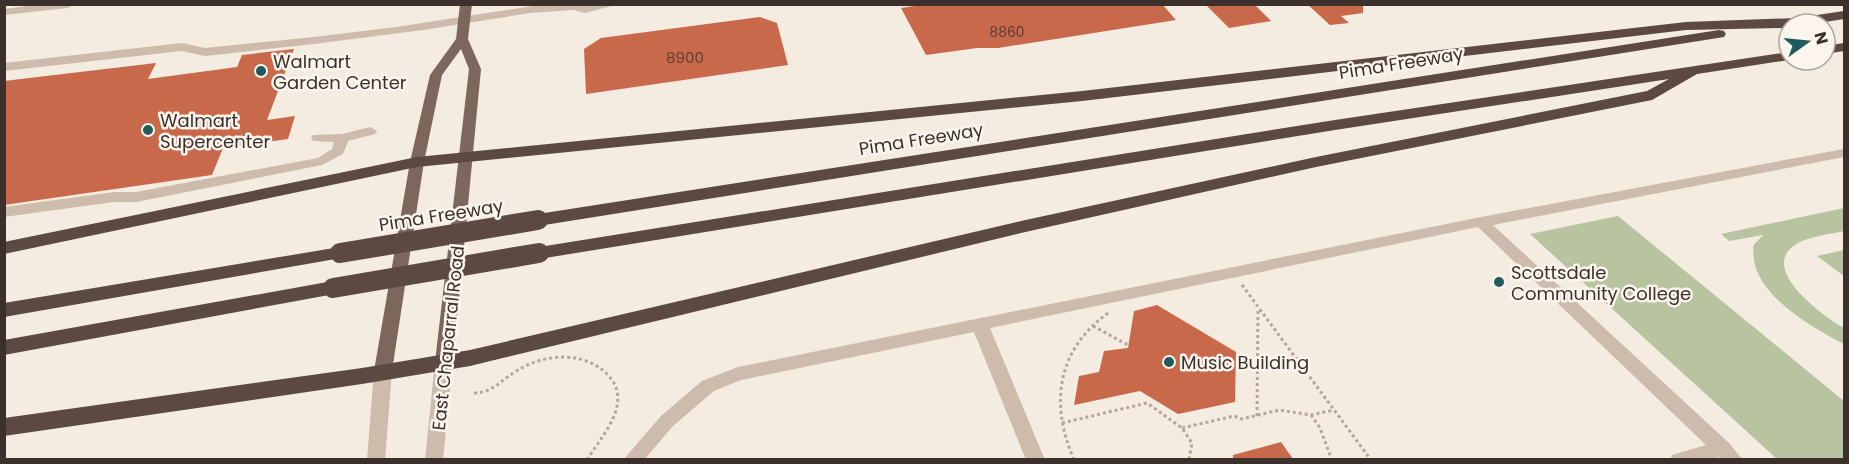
<svg xmlns="http://www.w3.org/2000/svg" width="1849" height="464" viewBox="0 0 1849 464" font-family="Poppins,sans-serif">
<rect width="100%" height="100%" fill="#f4ebe1"/>
<path fill="#b8c4a0" d="M1844,208v23c-17,4 -39,5 -53,17 -28,25 35,70 53,80v16c-30,-15 -85,-47 -90,-84 0,-4 -2,-11 0,-15 2,-3 7,-7 9,-10l-34,6 -8,-7z
M1618,216l226,185v58h-67l-247,-225z
M1844,250v26l-27,-20z"/>
<path fill="#c8694b" d="M928,4h234l14,16 -178,28h-21l-51,7 -25,-47z
M1205,4h49l17,17 -42,7z
M1307,4h56v9l-22,3 8,7 -19,2z
M760,17l17,6 11,42 -202,29 -2,-45 17,-11z
M294,49l-27,71 28,-4 -7,23 -65,9 -11,27 -208,30v-124l152,-18 -8,16 89,-12 5,-12z
M1157,305l79,47 -1,50 -57,12 -38,-23 -66,14 5,-29 20,-4 5,-21 24,-3 6,-37z
M1281,442l12,17h-60v-4z"/>
<g fill="none" stroke-linecap="round" stroke-linejoin="round">
<path stroke="#b9a596" stroke-width="3" stroke-dasharray="3 3" stroke-linecap="butt" d="M1242,285l129,175
M1093,326l35,19
M474,393c19,0 28,-14 44,-23 26,-16 66,-20 90,5 26,28 -6,60 -21,85
M1311,415l9,13 12,32
M1257,416l1,-107
M1062,423l85,-20 35,25 10,15 -3,17
M1182,428l52,-12 8,3 37,-9 32,5 23,-5
M1074,460c-24,-56 -18,-109 34,-147"/>
<path fill="#cdbbac" fill-rule="evenodd" d="M42,4l32,1 -6,3 -64,7v-6z
M546,4h73l-34,9 -12,-3 -43,3 -107,17 -109,14 -109,12 -23,-5 -178,20v-8l178,-20 23,5 109,-11 82,-10z
M370,127l7,4 -2,3 -27,7 -5,13 -21,11 -186,37h-22l-110,15v-10l110,-15h22l182,-34 14,-9 2,-7 -21,-1 -2,-3 2,-3 29,-1z
M1844,149v8l-351,68 236,218 14,17h-22l-3,-3 -10,3h-38l2,-5 34,-10 -228,-218 -488,101 55,132h-19l-52,-128 -233,48 -27,11 -41,35 -29,34h-21l38,-44 41,-35 36,-14 743,-150z
M444,356l6,1 3,5 -10,98h-18l10,-98 3,-5z
M383,364l6,2 3,5 -7,89h-18l7,-89 3,-5z"/>
<path fill="#7d675c" fill-rule="evenodd" d="M460,4h12l-4,35 13,30 -28,293 -3,5 -6,1 -6,-1 -3,-5 34,-293 -8,-20 -19,26 -18,87 -32,209 -3,5 -6,2 -6,-2 -3,-5 36,-209 20,-87 26,-36z"/>
<path fill="#5c4a42" fill-rule="evenodd" d="M1844,11v8l-32,5h-23v4h-4l-99,2 -604,71 -665,66 -413,87v-12l413,-85 665,-66 604,-69 111,-4z
M1719,30l5,1 2,3 -2,3 -1186,189 -6,-2 -3,-4 3,-4 6,-2z
M1844,43v8l-19,3v-8z
M1789,52v8l-92,14 -45,26 -336,67 -295,66 -551,133 -108,18 -358,52v-18l358,-50 108,-18 551,-129 295,-64 331,-66 22,-12 -334,51 -796,129 -7,-2 -2,-4 2,-4 7,-2 796,-127z
M340,247l7,2 2,4 -2,4 -343,60v-14z
M333,281l7,2 3,5 -3,5 -336,62v-15z"/>
<path stroke="#5c4a42" stroke-width="20" d="M340,253l198,-33
M333,288l206,-35"/>
</g>
<g fill="#1f5a5e" stroke="#fbf5ee" stroke-width="2">
<circle cx="261" cy="71" r="6"/>
<circle cx="148" cy="130" r="6"/>
<circle cx="1499" cy="282" r="6"/>
<circle cx="1169" cy="362" r="6"/>
</g>
<g text-anchor="middle" dominant-baseline="central" stroke-width="5" stroke-linejoin="round" paint-order="stroke">
<g font-size="14" fill="#5e3e33">
<text x="1007" y="32">8860</text>
</g>
<g font-size="15" fill="#5e3e33">
<text x="685" y="57">8900</text>
</g>
<g font-size="18" fill="#3b302b" stroke="#fbf5ee" text-anchor="start">
<text x="273" y="61">Walmart<tspan x="273" dy="21">Garden Center</tspan></text>
<text x="160" y="120">Walmart<tspan x="160" dy="21">Supercenter</tspan></text>
<text x="1511" y="272">Scottsdale<tspan x="1511" dy="21">Community College</tspan></text>
<text x="1181" y="362">Music Building</text>
</g>
<g font-size="18" fill="#3b302b" stroke="#fbf5ee">
<text transform="translate(1401 63) rotate(-9)">Pima Freeway</text>
<text transform="translate(921 139) rotate(-9)">Pima Freeway</text>
<text transform="translate(441 215) rotate(-9)">Pima Freeway</text>
<text transform="translate(448 338) rotate(-84)">East Chaparral Road</text>
</g>
</g>
<rect width="1849" height="464" fill="none" stroke="#3b302b" stroke-width="12"/>
<g transform="translate(1807 42) rotate(75)"><circle r="28" fill="#fbf5ee" stroke="#aea6a0" stroke-width="1.5"/>
<path d="M0-4.5L10 22L0 15L-10 22Z" fill="#1f5a5e"/>
<text y="-9" font-size="16" font-weight="bold" text-anchor="middle" fill="#3b302b">N</text>
</g>
</svg>
